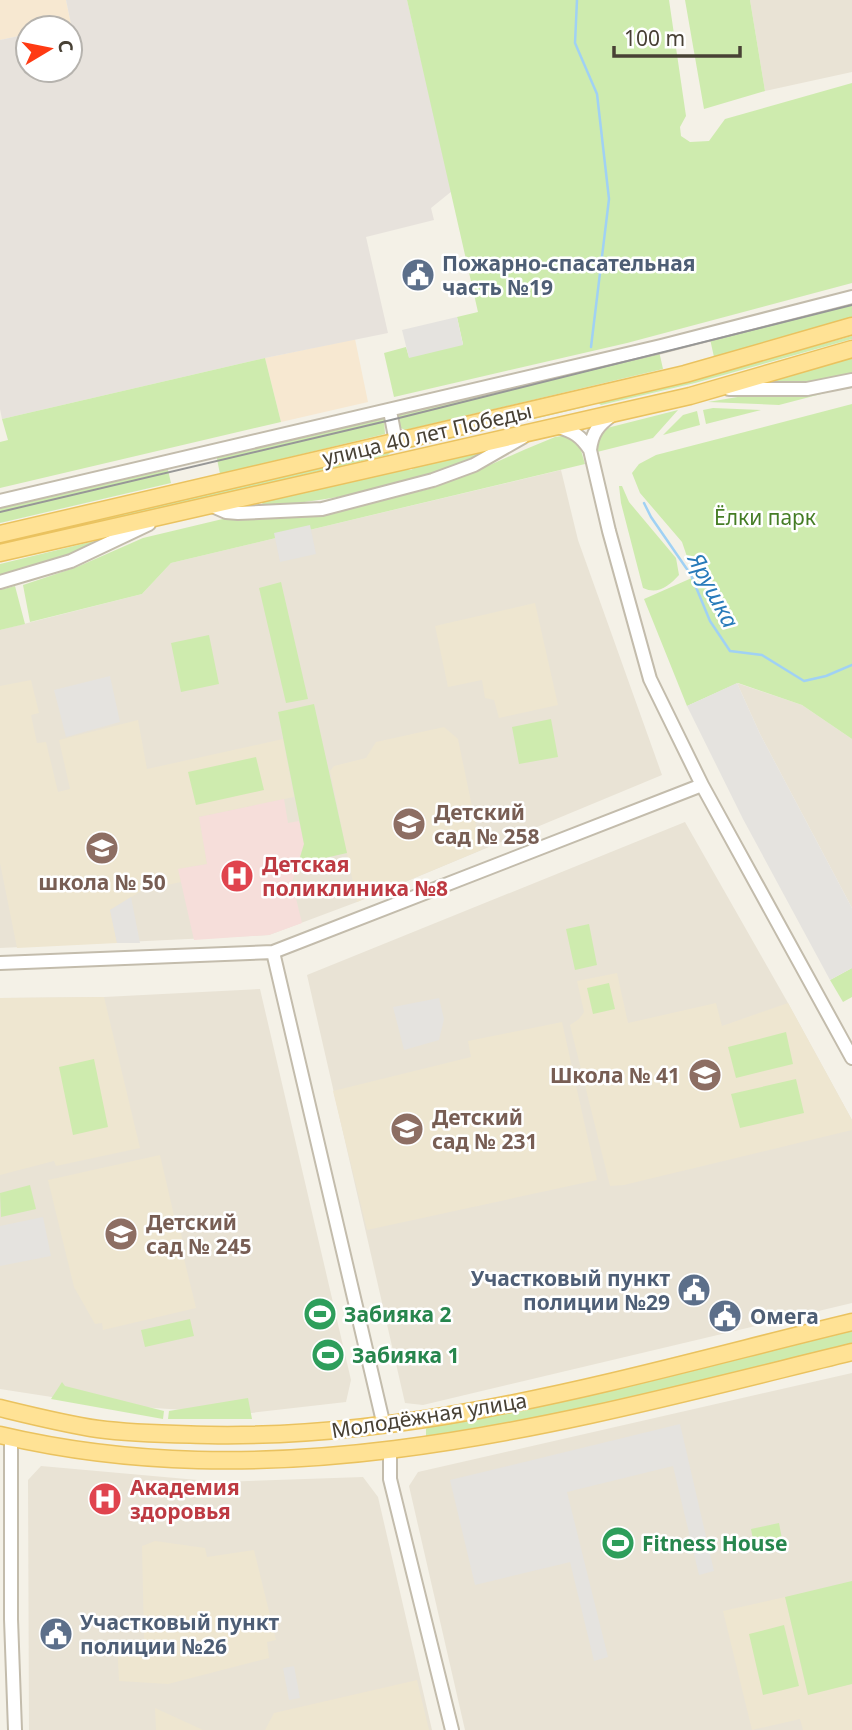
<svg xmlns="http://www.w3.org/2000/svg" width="852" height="1730" viewBox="0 0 852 1730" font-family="'Noto Sans',sans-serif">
<rect width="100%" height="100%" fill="#f4f1e7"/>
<path fill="#e9e3d5" d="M750,0h102v72l-87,19z
M561,470l17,70 84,235 -305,127 -88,33 -269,13v-318l142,-36 29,-31z
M737,683l65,22 50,34v169l-92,-174z
M685,822l103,181 64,117v183l-429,102 -18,-2 -98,-428z
M260,989l91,391 -5,22 -104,12 -145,-10 -97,-15v-391l104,-1z
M852,1373v357h-387l-56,-244 9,-14z
M41,1466l179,16 143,-5 15,20 54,233h-403l-1,-250z"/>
<path fill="#f7e8d1" d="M0,0h66l5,24 -16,4h-27v6l-28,6z
M355,339l13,63 -87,20 -16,-64z"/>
<path fill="#e7e2dc" d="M66,0h341l45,191 -21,17 3,12 -68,17 22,96 -123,25 -263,61 -2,-10v-369l28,-6v36h42v-42h-15l16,-4z"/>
<path fill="#eee6d0" d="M535,603l23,102 -59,13 -5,-18 -9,-2 -3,-18 -34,7 -13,-61z
M31,680l8,33 -8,2 6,28 9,-1 12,50 12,-3 -11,-49 79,-20 9,49 136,-30 11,58 -95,20 8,47 -28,5 2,13 -38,8 -33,20 7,33 -100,5 -17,-85v-177z
M444,727l14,12 23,111 -124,52 -27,-131 4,-5 32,-8 10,-16z
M617,973l11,50 88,-20 6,23 66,-23 64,117v10l-228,55 -14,1 -40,-161 9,-6 5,-7 -7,-31z
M104,997l36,151 -84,18 -2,-5 -54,14v-177z
M562,1022l35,158 -230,50 -34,-139 138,-34 -3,-16z
M160,1155l16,69h3l4,19 -2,3 15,62 -93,22 -1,-7 -7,1 -21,-37 -26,-107z
M155,1541l50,7 2,9 47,-7 22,90 -9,2 2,16 -101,26 -49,-3 -2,-41h27l-2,-94z
M785,1597l23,97 44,-10v46h-49l-3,-11 -48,11 -29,-119z
M417,1680l12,50h-164l9,-17z
M155,1708l48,22h-47z"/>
<path fill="#f6deda" d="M284,799l4,24 11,-2 5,23 -12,38 10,41 -33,12 -75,5 -16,-71 29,-5 -8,-47z"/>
<path fill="#ceebae" d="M407,0h262l17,116 -6,11 1,9 9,6 19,-1 16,-22 127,-36v200l-225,60 -233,54 -10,-44 22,-6 3,10 54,-13 -6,-27 21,-5z
M685,0h65l15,91 -61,18z
M852,301v19l-138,37 -4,-18z
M852,336v3l-157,44 -94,22 -3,-2 2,-3 91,-20z
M659,351l4,18 -258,61 -6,-3 -2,-15z
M265,358l16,64 -281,66v-46l8,-2 -6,-21z
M852,358v17c-31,8 -61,9 -93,9z
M852,386l-73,19 -71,-3 53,-9z
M852,404v335l-50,-34 -64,-22 -51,23 -43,-107 50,-22 -12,-35 -42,-49 -8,-20 7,-9 17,-9z
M580,405l5,2 -179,42 3,-2z
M713,408l48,2 -55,14 -3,-14z
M678,410l-25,28 -56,14c-2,-12 0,-17 10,-24z
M697,411l3,14 -37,10 20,-20z
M380,417l4,1 1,16 -165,40 -4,-20z
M569,435l9,5 7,24 -414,99 -29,31 -112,28 -7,-37 54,-18 66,-29 88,-21 95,-4 107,-25 41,-16 52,-23 29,-12z
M500,445c-73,38 -156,55 -237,61l-2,-7 138,-31 12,2 13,-8z
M388,450l2,3 -2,2 -388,91v-5z
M167,466l4,17 -171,40v-18z
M619,486h3l7,16 47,56 3,17c-10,11 -21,20 -36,13l-22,-85z
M107,538l-38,20 -69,20v-14z
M281,582l27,117 -22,4 -27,-115z
M15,586l10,38 -25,6v-40z
M209,635l10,49 -38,8 -10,-49z
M314,704l33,149 -49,11 6,-20 -26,-132z
M551,719l7,38 -39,7 -7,-37z
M256,757l8,33 -68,15 -8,-33z
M589,924l8,41 -22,5 -9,-41z
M852,968v29l-9,5 -13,-22z
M609,983l6,26 -22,5 -6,-26z
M786,1032l7,32 -57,14 -8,-31z
M94,1059l14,68 -35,8 -14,-68z
M796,1079l8,34 -64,15 -9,-34z
M30,1185l6,24 -35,8 -1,-24z
M190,1319l4,17 -49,11 -4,-17z
M852,1330v15l-313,74 -110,20 -3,-3v-7l3,-4 67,-11 83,-18z
M62,1382l3,4 99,25 -1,8 -112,-20z
M248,1398l4,21h-84l1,-8z
M779,1523l3,16 -28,6 -3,-16z
M852,1581v103l-44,11 -23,-98z
M784,1625l15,61 -36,9 -14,-61z"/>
<path fill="#e5e3df" d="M457,317l6,28 -54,13 -7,-28z
M310,525l6,29 -36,8 -6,-29z
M110,676l10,46 -54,15 -12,-47z
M737,683l23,51 92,174v60l-22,12 -87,-161 -56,-113z
M131,897l9,46h-23l-7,-33z
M439,998l5,21 -5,21 -35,10 -11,-43z
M43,1217l8,39 -51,10v-40z
M680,1424l34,147 -15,4 -26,-109 -106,26 41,165 -14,4 -24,-99 -95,23 -25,-105z
M294,1666l6,32 -11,2 -6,-32z"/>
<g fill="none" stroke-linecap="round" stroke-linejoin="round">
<path stroke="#a0d1f4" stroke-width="2.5" d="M577,0l-2,43 22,51 12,105 -18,148
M644,503l7,14 40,58 19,46 20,30 32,4 42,26 22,-5 26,-11"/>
<defs>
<path id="minor" d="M729,389h78l45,-9
M390,411l6,31
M612,415c-14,10 -20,18 -22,35l19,81 41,148 52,106 150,273
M558,427c15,4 23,9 32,23
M0,501l661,-155 191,-49
M210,505l16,7 12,1 84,-4 111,-29 41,-15 49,-28
M0,582l71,-21 78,-37
M273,952l111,474
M0,963l273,-11 429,-167
M11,1438v181l4,111
M390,1452v27l62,251"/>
<path id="major" d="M0,534l685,-160 167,-48
M0,553l690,-157 162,-47
M0,1408c33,8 65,16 98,21 37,5 74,5 111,6 219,4 432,-62 643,-113
M0,1435c288,68 573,-15 852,-83"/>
</defs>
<use href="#minor" stroke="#c3bcac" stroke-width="16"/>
<use href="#major" stroke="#eac25f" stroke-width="19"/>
<use href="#minor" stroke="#fff" stroke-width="12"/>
<use href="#major" stroke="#ffe295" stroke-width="16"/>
<path stroke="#979797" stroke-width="2" d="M0,512l391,-92 461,-115"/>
</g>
<defs>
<symbol id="civic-disc" viewBox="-11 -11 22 22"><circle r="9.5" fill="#5c6f8a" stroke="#fff"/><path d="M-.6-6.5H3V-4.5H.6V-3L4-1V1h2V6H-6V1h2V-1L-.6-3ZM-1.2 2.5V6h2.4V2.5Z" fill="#fff"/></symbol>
<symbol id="school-disc" viewBox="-11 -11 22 22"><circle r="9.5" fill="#8d6e63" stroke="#fff"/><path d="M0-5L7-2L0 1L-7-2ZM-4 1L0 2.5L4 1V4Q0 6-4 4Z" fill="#fff"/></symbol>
<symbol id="hospital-disc" viewBox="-11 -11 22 22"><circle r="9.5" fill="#e0444e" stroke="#fff"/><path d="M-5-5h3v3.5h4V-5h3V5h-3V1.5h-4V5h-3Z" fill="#fff"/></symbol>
<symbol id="stadium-disc" viewBox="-11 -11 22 22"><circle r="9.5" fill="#2e9e5b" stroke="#fff"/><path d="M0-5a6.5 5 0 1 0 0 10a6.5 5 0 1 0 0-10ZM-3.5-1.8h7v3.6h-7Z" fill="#fff"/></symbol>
</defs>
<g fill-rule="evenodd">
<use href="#civic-disc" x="399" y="256" width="38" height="38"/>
<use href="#school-disc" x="390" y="805" width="38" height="38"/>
<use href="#school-disc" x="83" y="829" width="38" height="38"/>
<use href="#hospital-disc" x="218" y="857" width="38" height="38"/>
<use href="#school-disc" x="686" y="1056" width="38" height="38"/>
<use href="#school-disc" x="388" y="1110" width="38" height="38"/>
<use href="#school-disc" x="102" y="1215" width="38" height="38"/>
<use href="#civic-disc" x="675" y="1271" width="38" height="38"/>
<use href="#stadium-disc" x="301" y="1295" width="38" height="38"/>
<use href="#civic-disc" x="706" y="1297" width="38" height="38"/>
<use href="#stadium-disc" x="309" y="1336" width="38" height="38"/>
<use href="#hospital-disc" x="86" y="1480" width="38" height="38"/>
<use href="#stadium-disc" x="599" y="1524" width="38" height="38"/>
<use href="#civic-disc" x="37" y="1615" width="38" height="38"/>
</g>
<g text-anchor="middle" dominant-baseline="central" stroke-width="5" stroke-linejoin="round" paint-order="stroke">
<g font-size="21" font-weight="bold" fill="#4e5e75" stroke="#fff" text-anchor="start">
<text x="442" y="263">Пожарно-спасательная<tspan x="442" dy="24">часть №19</tspan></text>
<text x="670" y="1278" text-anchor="end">Участковый пункт<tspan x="670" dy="24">полиции №29</tspan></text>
<text x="750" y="1316">Омега</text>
<text x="80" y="1622">Участковый пункт<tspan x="80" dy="24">полиции №26</tspan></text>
</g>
<g font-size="21" fill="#484135" stroke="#fff">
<text transform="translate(427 434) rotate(-13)">улица 40 лет Победы</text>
<text transform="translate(429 1415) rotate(-9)">Молодёжная улица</text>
</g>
<g font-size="21" fill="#457d25" stroke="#fff">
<text x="765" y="517">Ёлки парк</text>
</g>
<g font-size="21" font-weight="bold" fill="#785e54" stroke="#fff" text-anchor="start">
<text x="434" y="812">Детский<tspan x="434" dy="24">сад № 258</tspan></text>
<text x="102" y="882" text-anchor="middle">школа № 50</text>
<text x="680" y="1075" text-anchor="end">Школа № 41</text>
<text x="432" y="1117">Детский<tspan x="432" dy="24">сад № 231</tspan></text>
<text x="146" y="1222">Детский<tspan x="146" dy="24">сад № 245</tspan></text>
</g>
<g font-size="21" font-weight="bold" fill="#be3a42" stroke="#fff" text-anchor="start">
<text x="262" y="864">Детская<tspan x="262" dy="24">поликлиника №8</tspan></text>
<text x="130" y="1487">Академия<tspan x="130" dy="24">здоровья</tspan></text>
</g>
<g font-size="21" font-weight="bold" fill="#27864d" stroke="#fff" text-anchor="start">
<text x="344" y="1314">Забияка 2</text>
<text x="352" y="1355">Забияка 1</text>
<text x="642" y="1543">Fitness House</text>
</g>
<g font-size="23" font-style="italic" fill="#287bba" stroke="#fff">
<text transform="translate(714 590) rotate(62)">Ярушка</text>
</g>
</g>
<g transform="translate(49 49) rotate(80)"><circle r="33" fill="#ffffff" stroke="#b6b3ae" stroke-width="2"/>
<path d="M0-5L12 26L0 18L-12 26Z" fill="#ff3a13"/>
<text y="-10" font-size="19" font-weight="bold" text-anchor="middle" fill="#484135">С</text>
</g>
<path d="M614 46v10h126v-10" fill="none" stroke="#484135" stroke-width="3.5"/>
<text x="624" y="46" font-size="21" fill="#484135" stroke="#ffffff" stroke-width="5" paint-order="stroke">100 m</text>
</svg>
